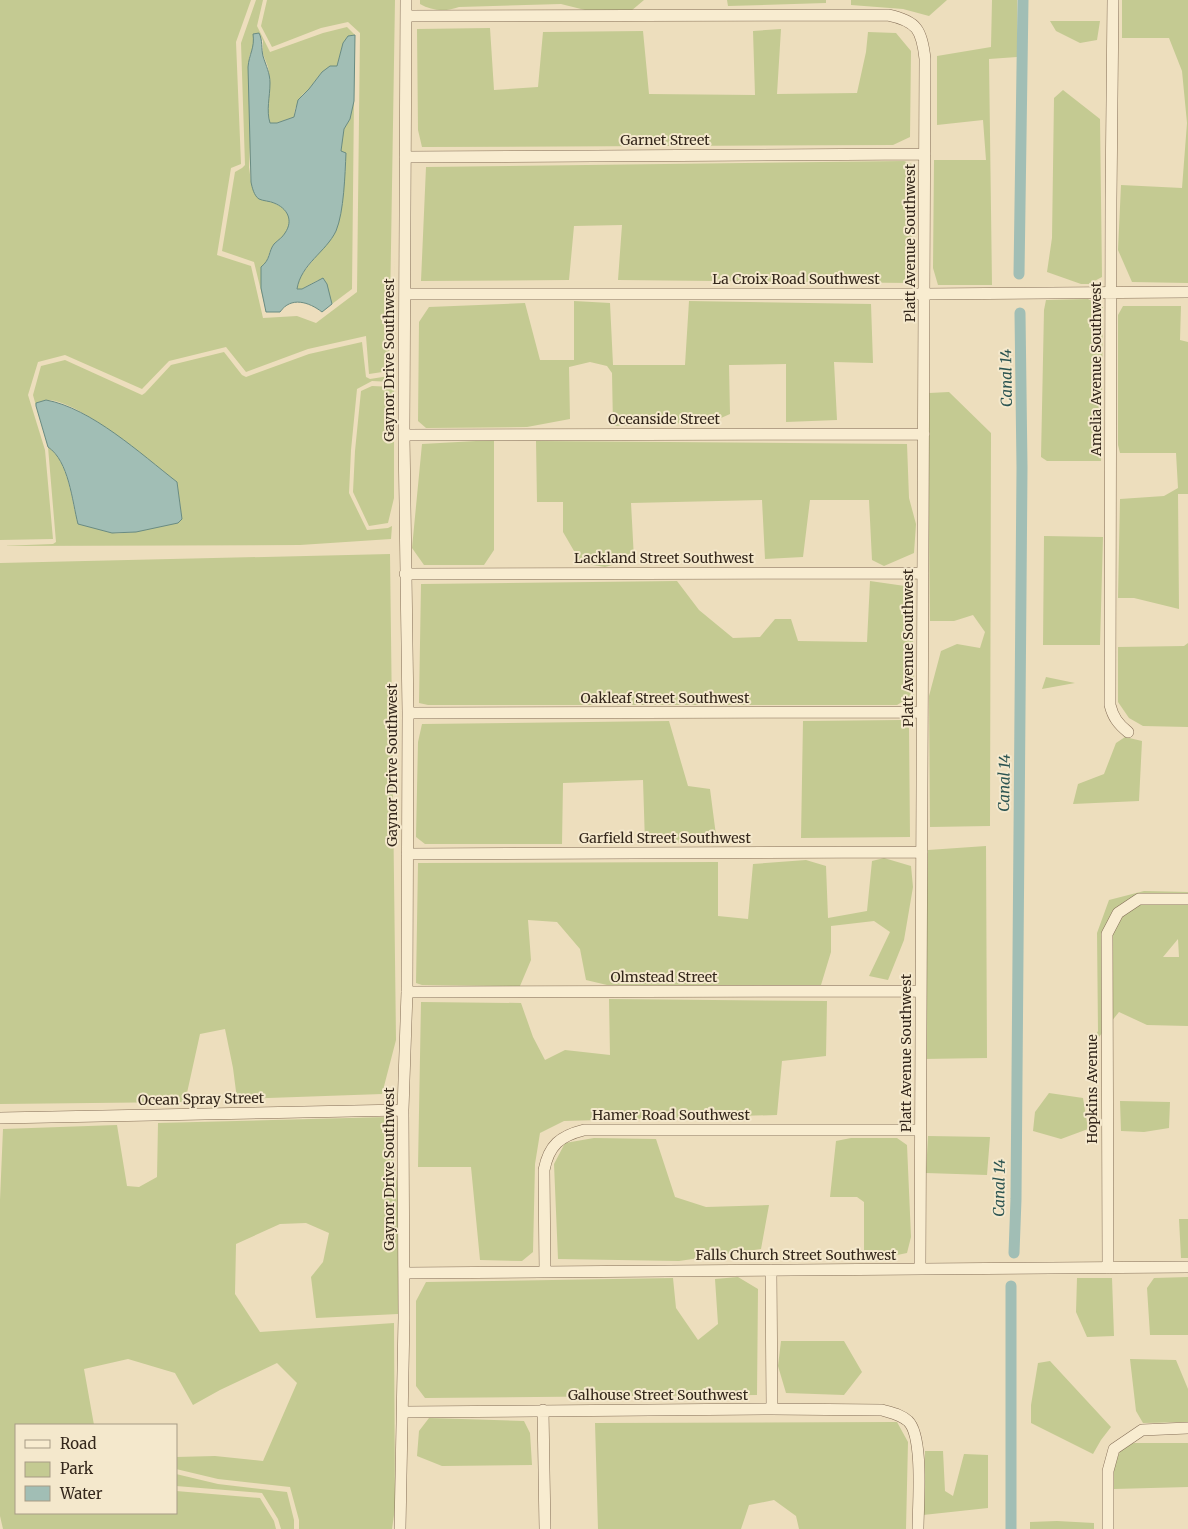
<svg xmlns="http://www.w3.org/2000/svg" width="1188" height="1529" viewBox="0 0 1188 1529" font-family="Merriweather,serif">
<rect width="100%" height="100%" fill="#eddebd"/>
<path fill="#c4ca92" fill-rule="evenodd" d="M0,0h251l-15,42 5,122 -10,4 -14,87 34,11 12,52 34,-2 19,7 41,-31 3,-259 -12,-11 -27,6 -49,19 -11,-21 6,-26h128l-6,371 -20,3 -3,-38 -58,13 -62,23 -20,-25 -57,14 -27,28 -77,-34 -27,7 -10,33 17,55 8,89 -53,1z
M256,0h7l-6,26 13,26 53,-19 24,-6 8,8h-3l-9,8 -6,23 -15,6 -13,17 -7,6 -7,14 -1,8 -17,6h-7l-3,-12 3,-30 -2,-14 -5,-13v-13l-4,-8c-5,7 -5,16 -10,24l2,70 -2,40 2,15 8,17c17,3 41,12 27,34 -4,6 -11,8 -14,14 -5,9 -2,13 -11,20l2,32 -9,-37 -32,-11 13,-79 7,-4 3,-3 -4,-122z
M420,0h224l-13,11h-42l-28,-7 -102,3c-13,5 -27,4 -39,-3z
M727,0h99v3l-98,3z
M851,0h96l-18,16 -26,-7 -52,-4z
M992,0h25v57l-28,2 3,226h-54l-5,-17 1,-108h52l-3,-40 -46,5v-69l54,-9z
M1122,0h66v283l-56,-1 -14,-32 3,-65 61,3 5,-65 -5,-52 -13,-33h-47z
M1050,21h50l-3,19 -17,3 -24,-12z
M490,28l4,62 44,-3 5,-55 100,-1 6,63 106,1 -2,-64 28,-2 -4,65 80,-1 9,-41 2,-20 28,1 15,18 -1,86 -17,8 -471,2 -4,-17 -1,-101z
M1063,90l37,29 2,158 -13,7h-8l-34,-12 5,-34 2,-140z
M354,97l-2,192 -20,15 -2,-7 -12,-17 -16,9h-5l2,-11 37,-47 6,-32 4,-35 -5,-13 1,-10 2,-12 6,-10z
M904,161l10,4 -4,118 -292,-3 4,-55 -48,1 -5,54 -148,1 5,-114z
M395,244l-2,138 -21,-1 -15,8 -6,61 -2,43 18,37 21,-2 4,-2 -1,13 -91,6 -300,1 53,-2 3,-2 -8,-95c18,12 23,46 27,65 11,8 24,19 38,21 23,2 48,-8 69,-14l-5,-37c-27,-21 -97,-81 -129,-82 -4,0 -8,2 -12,3v3l-3,-11 8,-29 24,-6 77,35 3,-2 26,-28 53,-13 18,23 4,2 63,-23 53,-12 4,35 4,2 19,-3 4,-5z
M1088,299l15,8 -2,154h-54l-6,-4 3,-147 2,-10z
M574,301l36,2 3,62h72l4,-64 182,3 2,59 -39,-1 3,58 -51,2v-58l-57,1 1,49 -18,8 -99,4 -1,-53 -5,-7 -17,-4 -21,5 1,52 -43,8 -101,1 -8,-7 1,-99 10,-15 96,-4 15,57h34z
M1123,306h58l-1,34 8,2v152h-10l1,115 -45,-11h-16l2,-99 44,-3 14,-8 -2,-35h-56l-2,-8v-130z
M372,386l22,1v111l-6,25 -19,3 -16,-34 2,-41 6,-60z
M949,392l42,41 -1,393 -60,1 -1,-131 12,-45 16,-7 23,4 5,-16 -12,-17 -19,6h-24l-2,-157 1,-71z
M494,440v110l-10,15h-60l-12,-17 10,-104z
M536,441l371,3 2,54 7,26 -2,29 -30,13 -12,-6 -3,-60h-59l-7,57 -38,2 -3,-59 -131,3 3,56 -29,8 -24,-4 -18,-31v-30h-26z
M1044,536l59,1 -3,108h-57z
M390,554l6,486 -14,54 -145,5 -4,-31 -8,-39 -25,5 -15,68 -185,2v-541z
M677,581l22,29 34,28 27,-1 15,-18h16l7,22 69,1 3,-61 42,6 2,108 -17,10h-469l-9,-2 2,-119z
M1188,643v84l-45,-1 -14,-8 -11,-16v-55l66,-1z
M1046,677l29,6 -33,6z
M901,720l8,8 1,109 -109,1 2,-117z
M669,721l19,65 22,3 7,54h-72l-2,-63 -80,3 -1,61h-137l-9,-7 2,-95 4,-18z
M1125,737l17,4 -3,60 -66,3 5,-20 26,-10 12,-31z
M986,846l1,212 -64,1 5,-209z
M884,858l27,8 2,21 -9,53 -16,40 -19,-4 21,-44 -16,-11 -43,5v26l-10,33h-214l-21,-5 -6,-31 -23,-27 -29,-2 3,40 -11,26 -98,-1 -6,-2 2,-120 300,-1v54l30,3 5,-55 53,-4 20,6 2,52 39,-7 5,-50z
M1144,891l44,1v134l-41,-1 -28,-13 -33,41 12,-22 -1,-98 12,-33zM1178,939l1,18h-16z
M609,999l218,2 -1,55 -44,5 -5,54 -213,6 -24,12 -5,31 -2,88 -11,9 -42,-1 -9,-93h-53l3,-165 100,1 12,34 12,23 20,-10 45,5z
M1049,1093l34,5 5,31 -27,10 -28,-8 2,-19z
M1120,1101l50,1 -1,26 -25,4 -23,-1z
M387,1117l11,71v126l-82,4 -5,-41 12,-15 6,-29 -23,-10 -26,1 -44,20 -1,50 25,38 134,-9 1,185 -3,21h-93v-9l-9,-33 -72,-8 -42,-10v-12l39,-1 48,5 34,-78 -20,-20 -57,27 -27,15 -18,-32 -47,-14 -44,10 10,56h-78v88h160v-22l84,7 14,23 2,8h-273l-3,-13v-316l3,-71 114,-4 10,61 12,1 18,-10 1,-54z
M928,1136l62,1 -3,38 -61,-2z
M594,1138l62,1 19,58 31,10 63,-2 -8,44 -82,12 -121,-2 -4,-95 11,-21z
M851,1138h46l10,7 4,92 -4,16 -30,6 -13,-3v-54l-7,-5h-27l6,-56z
M1179,1219h9v39h-7z
M738,1277l20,12 -1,106 -332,3 -9,-12v-85l10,-19 247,-4 3,30 22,32 20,-16 -3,-45z
M1188,1277v58h-38l-3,-47 7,-10z
M1077,1278h35l2,58 -27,1 -11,-25z
M781,1341h63l18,31 -18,23 -58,-2 -8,-27z
M1130,1359l46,1 12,29v33l-45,1 -7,-12z
M1050,1361l61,66 -10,13 -8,14 -62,-31v-18l7,-42z
M429,1418l95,3 6,12 2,32 -90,1 -25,-10 2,-25z
M897,1422l11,20 -2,87h-107l-3,-13 -22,-16 -25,5 -8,24h-143l-3,-106z
M1134,1443h54v44l-74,2v-25l8,-16z
M925,1451h18l2,40 8,5 11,-42 24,1v53l-65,7z
M176,1474l42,10 69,8 7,28v9h-13l-3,-10 -16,-26 -86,-7z
M1057,1521l37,2v6h-64v-7z"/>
<path fill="#a1beb5" stroke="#698b82" d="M259,33c4,8 2,15 4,23 3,10 7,17 7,27 0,14 -4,27 0,40h7l17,-6 4,-17 11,-11 13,-17 8,-6h7l6,-23 5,-7 7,-1 -1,66 -4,18 -6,10 -3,22 5,2c-1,21 -2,59 -10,78 -10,21 -35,33 -39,58h5l21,-11 4,6 5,20 -10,8c-13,-10 -31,-16 -42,0h-14l-5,-24v-21c10,-8 7,-15 13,-23 4,-4 9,-7 11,-11 9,-13 2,-25 -11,-30 -4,-2 -11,-2 -15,-4 -5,-3 -7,-12 -8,-17l-3,-115c1,-13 7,-19 5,-33z
M46,400c45,8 95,54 131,82l5,37 -4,4 -42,9 -24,1 -34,-9c-6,-23 -9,-63 -30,-77l-12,-41v-3z"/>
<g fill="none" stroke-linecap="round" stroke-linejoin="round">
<path stroke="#a1beb5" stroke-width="11" d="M1019,274l4,-274
M1014,1253l2,-54 6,-731 -2,-155
M1011,1529v-243"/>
<defs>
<path id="minor" d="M1113,0l-2,200 -1,505c3,12 8,19 18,27
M406,16l482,-1c29,6 34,15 37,44l-5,1210
M405,157l520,-3
M405,294h519l264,-2
M404,435l520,-1
M405,574l518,-1
M408,713l514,-1
M407,854l515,-2
M407,992l513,-1
M0,1118l403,-8
M1108,1268l-1,-334 11,-21 21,-14h49
M771,1270l1,139
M545,1272l-1,-102c5,-25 16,-34 40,-40h336
M405,1273l783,-6
M543,1410l2,119
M404,1412l368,-3 110,1c10,3 18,4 26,11 16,15 10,85 10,108
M400,1529l4,-211 -1,-208 4,-118 1,-279 -4,-278 2,-435
M1108,1529v-58l6,-22 28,-19 46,-2"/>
</defs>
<use href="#minor" stroke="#846e57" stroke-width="12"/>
<use href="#minor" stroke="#f8ecd0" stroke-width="11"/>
</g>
<g text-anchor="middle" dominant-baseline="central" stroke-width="4" stroke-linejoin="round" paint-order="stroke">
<g font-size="14" fill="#34271b" stroke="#f4e8cc">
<text x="665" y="140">Garnet Street</text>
<text transform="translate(910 243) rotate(-90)">Platt Avenue Southwest</text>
<text x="796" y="279">La Croix Road Southwest</text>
<text transform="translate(389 360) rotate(-90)">Gaynor Drive Southwest</text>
<text transform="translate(1096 369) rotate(-90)">Amelia Avenue Southwest</text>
<text x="664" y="419">Oceanside Street</text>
<text x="664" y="558">Lackland Street Southwest</text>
<text transform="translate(908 648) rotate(-90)">Platt Avenue Southwest</text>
<text x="665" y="698">Oakleaf Street Southwest</text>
<text transform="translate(392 765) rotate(-90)">Gaynor Drive Southwest</text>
<text x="665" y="838">Garfield Street Southwest</text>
<text x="664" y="977">Olmstead Street</text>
<text transform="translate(906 1053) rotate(-90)">Platt Avenue Southwest</text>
<text transform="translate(1092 1089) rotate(-90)">Hopkins Avenue</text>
<text transform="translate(201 1099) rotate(-1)">Ocean Spray Street</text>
<text x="671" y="1115">Hamer Road Southwest</text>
<text transform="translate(389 1169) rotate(-90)">Gaynor Drive Southwest</text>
<text x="796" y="1255">Falls Church Street Southwest</text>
<text x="658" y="1395">Galhouse Street Southwest</text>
</g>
<g font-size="15" font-style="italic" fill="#2a5350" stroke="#f4e8cc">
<text transform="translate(1006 378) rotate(-91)">Canal 14</text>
<text transform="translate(1004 783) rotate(-89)">Canal 14</text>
<text transform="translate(999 1188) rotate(-89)">Canal 14</text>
</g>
</g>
<rect x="15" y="1424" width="162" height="90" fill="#f4e8cc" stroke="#a79b85"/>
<rect x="25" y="1440" width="25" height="8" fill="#f8ecd0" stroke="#a79b85"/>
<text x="60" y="1449" font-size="15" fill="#34271b">Road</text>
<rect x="25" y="1462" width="25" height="15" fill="#c4ca92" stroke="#a79b85"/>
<text x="60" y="1474" font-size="15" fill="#34271b">Park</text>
<rect x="25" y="1486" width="25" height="15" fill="#a1beb5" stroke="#a79b85"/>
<text x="60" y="1499" font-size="15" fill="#34271b">Water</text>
</svg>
